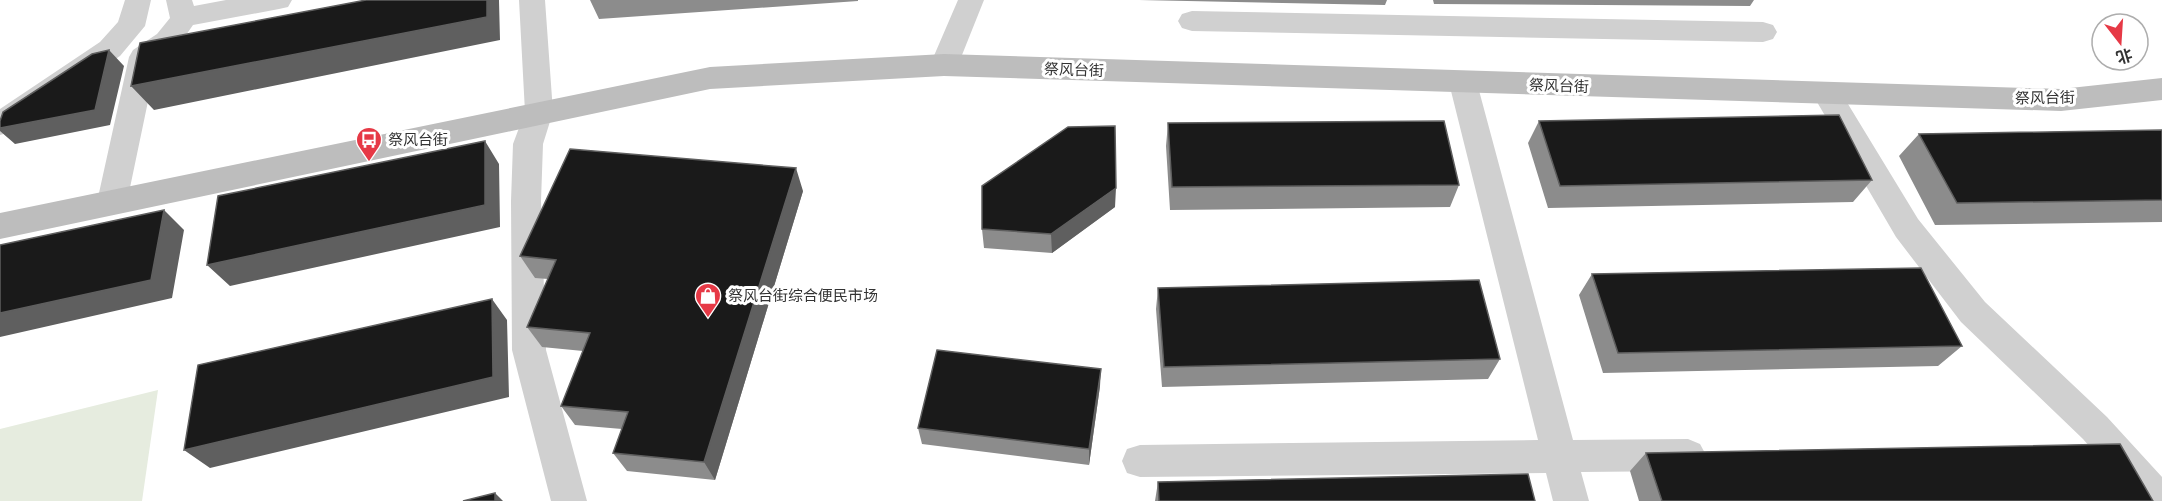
<svg xmlns="http://www.w3.org/2000/svg" width="2162" height="501" viewBox="0 0 2162 501" font-family="'DejaVu Sans','Noto Sans SC',sans-serif">
<rect width="100%" height="100%" fill="#fff"/>
<path fill="#e6ecdf" d="M158,390l-16,111h-142v-72z"/>
<g fill="none" stroke-linecap="round" stroke-linejoin="round">
<path fill="#d0d0d0" fill-rule="evenodd" d="M125,0h26l-6,26 -25,30 -110,76 -10,3v-26l100,-67 18,-20z
M166,0h26l2,6 32,-6h66l-4,7 -9,2 -86,16 -16,23 -21,15 -29,139 -4,9 -11,3 -11,-3 -4,-9 32,-145 4,-7 24,-16 13,-16z
M519,0h26l8,112 -10,32 -2,57 5,149 41,151h-36l-39,-151 -1,-149 2,-57 12,-32z
M958,0h26l-26,65 -4,7 -10,3 -10,-3 -4,-7z
M1192,11l571,11 10,3 4,7 -4,7 -10,3 -571,-11 -10,-3 -4,-7 4,-7z
M1463,73l10,3 4,7 96,357 115,-1 12,5 6,11 -6,11 -12,5 -107,1 8,29h-36l-7,-28 -406,4 -13,-4 -5,-12 5,-12 13,-4 398,-5 -89,-357 4,-7z
M1827,83l10,3 81,133 67,83 122,115 55,60v24h-25l-54,-62 -122,-117 -65,-85 -79,-135 -4,-8 4,-8z"/>
<path fill="#bdbdbd" fill-rule="evenodd" d="M944,54l1117,35 101,-11v22l-101,11 -1117,-35 -234,13 -710,150v-26l710,-146z"/>
</g>
<path fill="#8c8c8c" d="M590,0h268v1l-259,18z
M1139,0h248l-2,5z
M1433,0h321l-4,6 -316,-2z
M1539,121l333,59 -19,22 -305,6 -20,-65z
M1168,123l291,62 -9,22 -280,3 -4,-64z
M2162,130v92l-227,3 -36,-69 20,-22z
M803,191l-88,289 -88,-9 -14,-18 9,-24 -47,-4 -14,-19 22,-55 -41,-4 -15,-20 21,-48 -13,-1 -15,-22z
M1115,207l-63,46 -68,-5 -2,-19z
M1592,274l370,72 -24,20 -335,7 -24,-78z
M1158,288l342,71 -12,20 -326,8 -6,-78z
M1100,386l-11,79 -167,-21 -4,-16z
M1646,453l507,48h-514l-9,-30z
M1158,482l377,19h-380z"/>
<path fill="#5f5f5f" d="M487,0h12v1l1,39 -346,70 -23,-24z
M109,50l15,16 -14,59 -95,19 -15,-13v-3z
M485,141l14,23 1,63 -270,59 -23,-21z
M796,168l7,23 -88,289 -11,-18z
M1116,188l-1,19 -63,46 -1,-19z
M164,210l20,20 -12,68 -172,39v-24z
M492,299l15,21 2,77 -299,71 -26,-18z
M1101,369l-1,17 -11,79v-16z
M495,493l8,8h-8z"/>
<path fill="#1a1a1a" stroke="#5f5f5f" stroke-width="1.5" d="M366,0h121v17l-356,69 9,-43z
M109,50l-14,60 -95,18v-7l3,-9 89,-58z
M1839,115l33,65 -312,6 -21,-65z
M1444,121l15,64 -287,2 -4,-64z
M1115,126l1,62 -65,46 -69,-5v-43l86,-59z
M2162,130v70l-205,3 -38,-69z
M485,141v64l-278,60 11,-69z
M570,149l226,19 -92,294 -91,-9 15,-41 -67,-6 29,-73 -63,-6 29,-67 -36,-4z
M164,210l-13,70 -151,33v-68z
M1921,268l41,78 -344,7 -26,-79z
M1479,280l21,79 -336,8 -6,-79z
M492,299l1,78 -309,73 14,-85z
M937,350l164,19 -12,80 -171,-21z
M2120,444l33,57h-491l-16,-48z
M1528,474l7,27h-376l-1,-19z
M495,493v8h-32z"/>
<defs>
<symbol id="bus-pin" viewBox="-11 -11 22 30"><path d="M0 17L-7.5 6A9.5 9.5 0 1 1 7.5 6Z" fill="#e63946" stroke="#fff"/><path d="M-5-6H5V4H4V6H2V4H-2V6H-4V4H-5ZM-3.5-4V0h7V-4ZM-3.5 1.2v1.5H-2V1.2ZM2 1.2v1.5H3.5V1.2Z" fill="#fff"/></symbol>
<symbol id="shop-pin" viewBox="-11 -11 22 30"><path d="M0 17L-7.5 6A9.5 9.5 0 1 1 7.5 6Z" fill="#e63946" stroke="#fff"/><path d="M-5-2.5h2.3a2.7 3.5 0 0 1 5.4 0H5L5.5 6h-11ZM-1.5-2.5h3a1.5 2.3 0 0 0-3 0Z" fill="#fff"/></symbol>
</defs>
<g fill-rule="evenodd">
<use href="#bus-pin" x="354" y="125" width="30" height="40"/>
<use href="#shop-pin" x="693" y="281" width="30" height="40"/>
</g>
<g text-anchor="middle" dominant-baseline="central" stroke-width="6" stroke-linejoin="round" paint-order="stroke">
<g font-size="15" fill="#333" stroke="#fff">
<text transform="translate(1074 70) rotate(2)">祭风台街</text>
<text transform="translate(1559 86) rotate(2)">祭风台街</text>
<text transform="translate(2045 98) rotate(-1)">祭风台街</text>
</g>
<g font-size="15" fill="#333" stroke="#fff" text-anchor="start">
<text x="388" y="140">祭风台街</text>
<text x="728" y="296">祭风台街综合便民市场</text>
</g>
</g>
<g transform="translate(2120 42) rotate(163)"><circle r="28" fill="#ffffff" stroke="#adadad" stroke-width="1.5"/>
<path d="M0-4.5L10 22L0 15L-10 22Z" fill="#e63946"/>
<text y="-9" font-size="16" font-weight="bold" text-anchor="middle" fill="#333333">北</text>
</g>
</svg>
